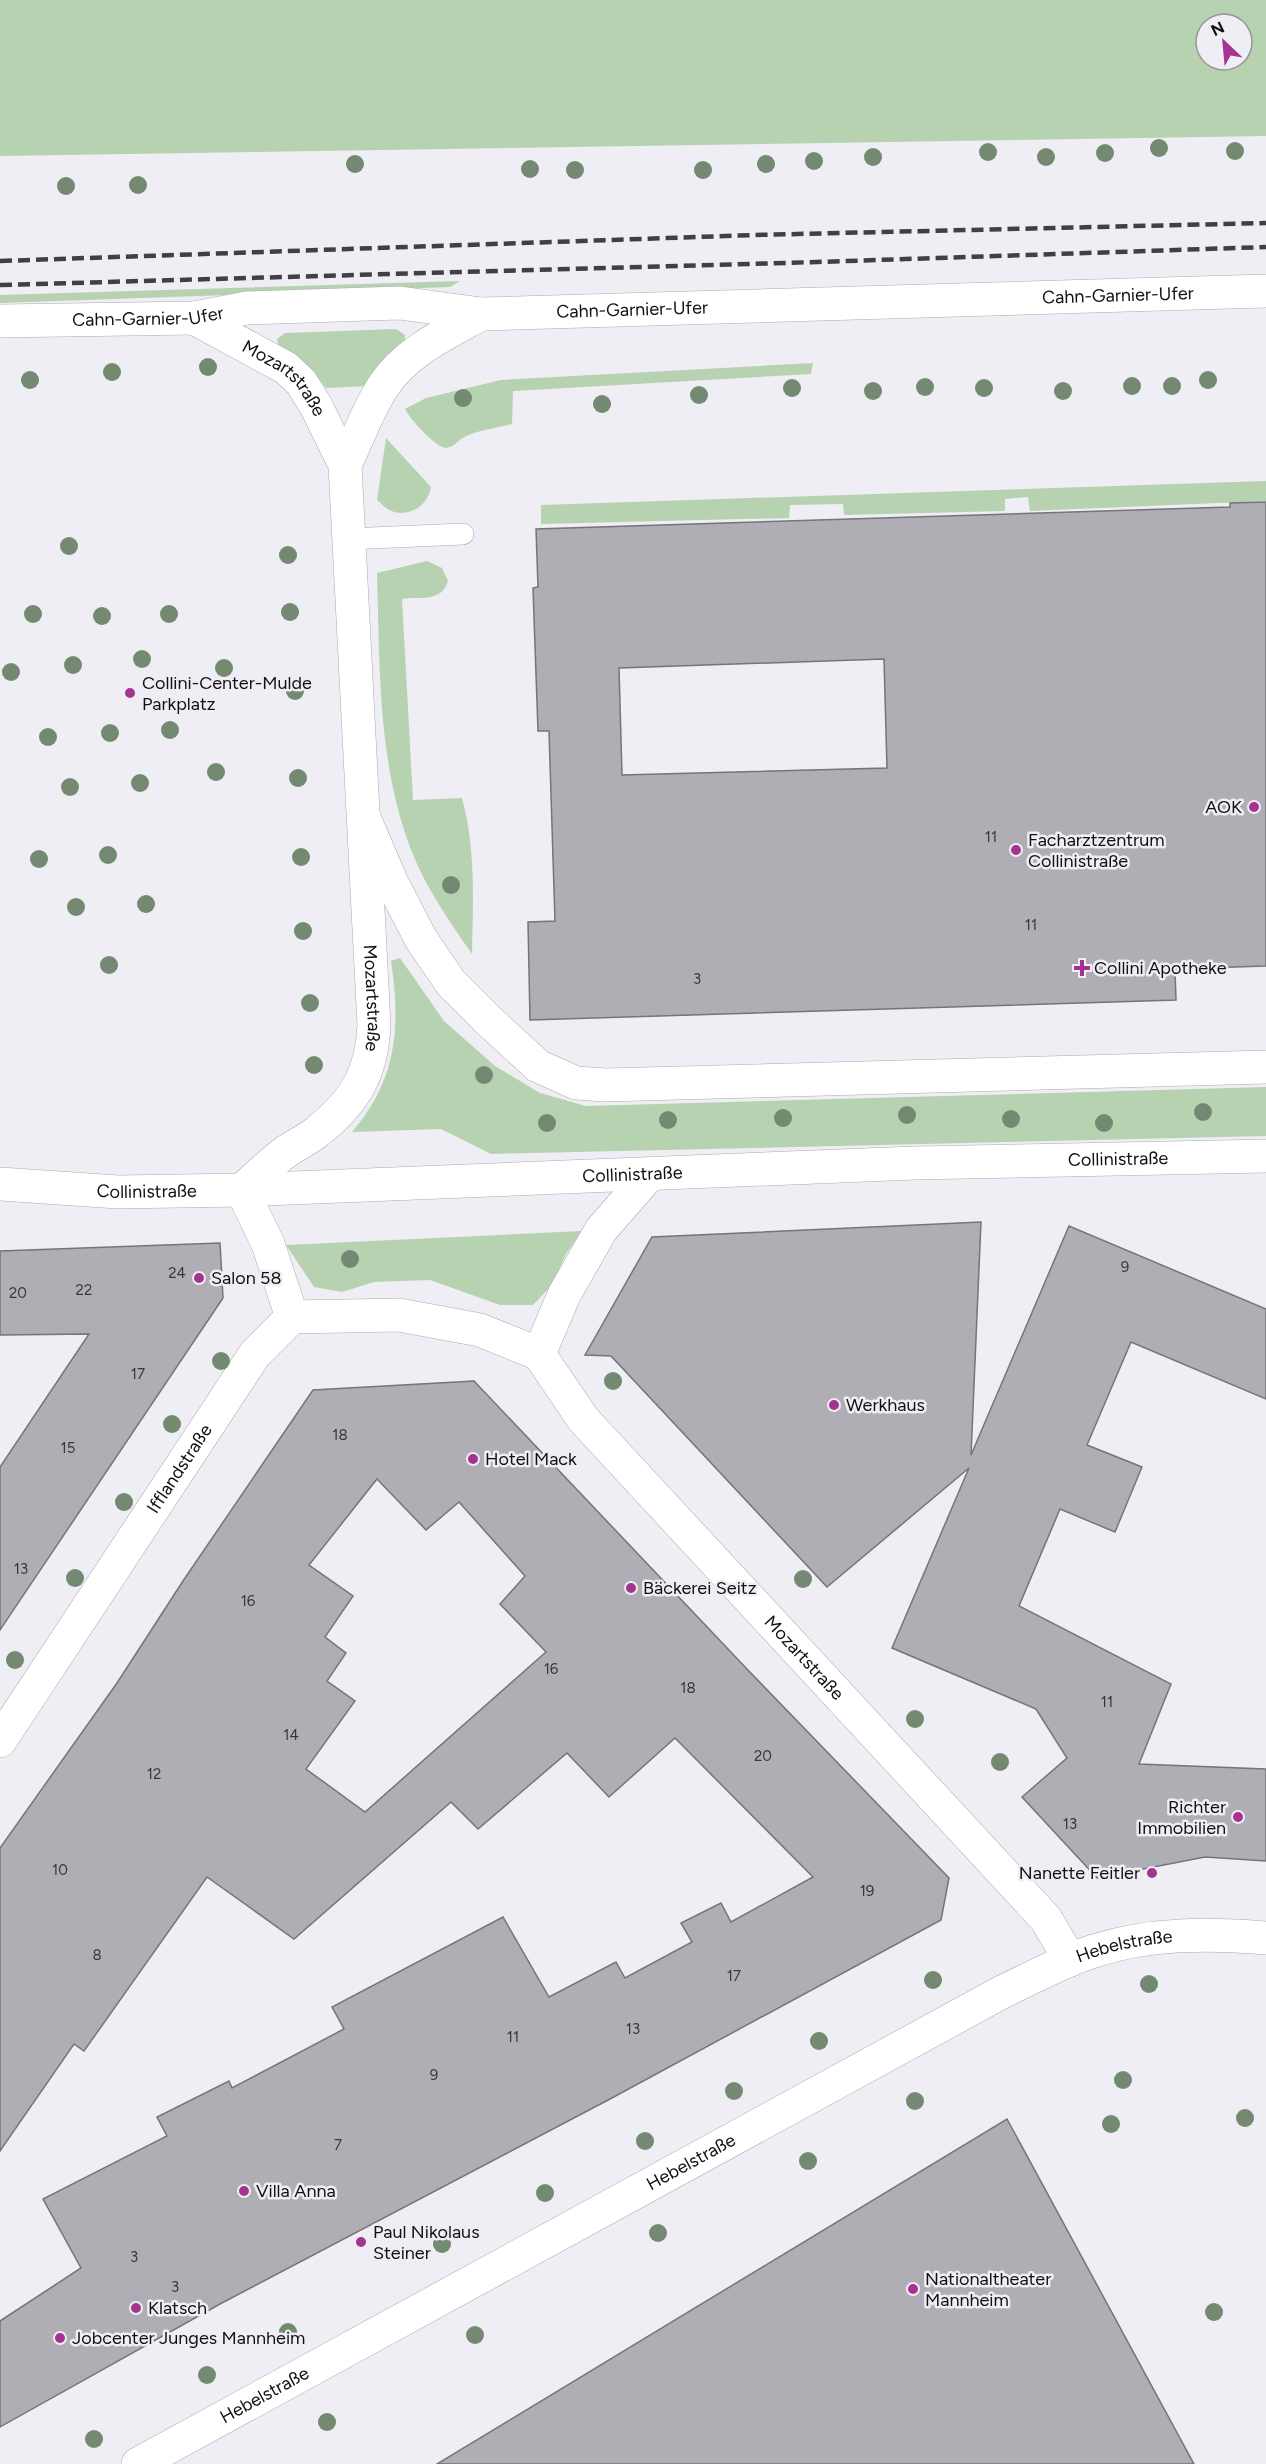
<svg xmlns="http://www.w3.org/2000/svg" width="1266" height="2464" viewBox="0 0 1266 2464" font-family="Figtree,sans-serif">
<rect width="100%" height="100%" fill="#eeeef4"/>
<path fill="#b7d2b1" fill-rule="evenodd" d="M0,0h1266v136l-1266,20zM1206,24h36v36h-36z
M460,281l-10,6 -450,16v-8z
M396,329l9,6v6l-36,45 -43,2 -14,-18 -34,-26 -1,-5 8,-6z
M813,363l-2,11 -298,17 -1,33c-15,4 -32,6 -46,12 -7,3 -13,12 -20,12 -11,-1 -36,-29 -41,-39l21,-11 75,-18z
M386,438l45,49c-3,19 -23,32 -42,23 -4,-2 -8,-7 -12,-10z
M1266,481v20l-236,10 -2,-14 -23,2v12l-161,4 -1,-11 -53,1 -1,13 -248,6v-19z
M427,561l15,7 6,13c-7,22 -27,15 -46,18l11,201 49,-2c14,51 11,105 10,156 -22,-32 -46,-66 -60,-102 -35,-89 -32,-185 -35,-279z
M400,958l44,63 51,45 45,27 46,13 680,-19v49l-775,18 -50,-25 -89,3c45,-52 49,-106 39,-171z
M582,1231l-16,23 -14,31 -19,20h-33l-70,-25 -56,2 -32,10 -28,-5 -28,-42z"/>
<path fill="#afaeb4" stroke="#747479" stroke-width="1.5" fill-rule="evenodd" d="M1266,502v464l-91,3 1,31 -646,20 -2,-98 27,-1 -6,-190h-11l-5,-143 5,-1 -2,-58 694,-22v-4zM884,659l3,109 -265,7 -3,-107z
M981,1222l-10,233 98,-229 197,83v90l-135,-57 -44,103 55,22 -27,65 -55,-23 -41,97 152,78 -32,80 127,5v92l-61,-4 -108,21 -75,-81 45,-39 -31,-49 -144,-61 77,-180 -142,119 -216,-231 -26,-1 67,-118z
M220,1243l3,55 -223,332v-163l89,-133 -89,1v-84z
M474,1381l272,287 203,210 -8,42 -331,179 -390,205 -220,123v-106l81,-53 -38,-69 124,-63 -10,-19 72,-36 3,7 112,-59 -12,-22 171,-90 46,80 67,-35 9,16 67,-36 -11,-19 40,-20 10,19 82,-45 -138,-139 -66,59 -42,-44 -89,76 -27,-27 -157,137 -87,-62 -123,174 -10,-7 -74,107v-303l117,-165 66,-102 130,-191zM377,1479l49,51 33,-28 66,74 -25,28 46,48 -181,160 -59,-43 49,-68 -28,-20 19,-28 -21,-16 28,-41 -44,-31z
M1007,2119l187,345h-757z"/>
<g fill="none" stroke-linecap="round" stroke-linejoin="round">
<defs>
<path id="service" d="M348,539l115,-5"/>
<g id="minor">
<path d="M242,1190l26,54 24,73"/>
<path id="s1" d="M292,1317l107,-2 81,15 59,24 44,65 463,500 24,41"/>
<path d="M539,1354l25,-59 37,-65 48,-55"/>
<path id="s2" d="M0,1741l255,-387 37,-37"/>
<path id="s3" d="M138,2464l864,-472c30,-14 60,-31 92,-41 55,-18 115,-18 172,-13"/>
</g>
<g id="tertiary">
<path id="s4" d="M194,318l92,50 15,14 15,24 29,59 29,560c-2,47 -18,76 -56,106 -9,8 -21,13 -31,20 -16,11 -30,26 -45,39"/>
<path id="s5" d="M0,321l194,-3 53,-10 153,-5 81,11 785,-23"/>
<path d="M345,465c13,-27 23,-56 39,-80 23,-34 63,-52 97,-71"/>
<path d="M365,820l26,61 30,58 30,44 37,37 50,46 38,17 29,2 661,-18"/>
<path id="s6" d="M0,1184l118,8 124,-2 673,-27 351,-7"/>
</g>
</defs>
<use href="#service" stroke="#abaab0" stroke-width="22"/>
<use href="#minor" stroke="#abaab0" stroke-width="34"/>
<use href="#tertiary" stroke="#abaab0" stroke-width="34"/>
<use href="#service" stroke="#fff" stroke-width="21"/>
<use href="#minor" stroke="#fff" stroke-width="33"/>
<use href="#tertiary" stroke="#fff" stroke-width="33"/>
<path stroke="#403f42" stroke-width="4.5" stroke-dasharray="12 6" stroke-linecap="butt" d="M0,261l755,-26 511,-12
M0,285l817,-23 449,-15"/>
</g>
<g fill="#738971">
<circle cx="1159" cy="148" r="9"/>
<circle cx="1235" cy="151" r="9"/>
<circle cx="988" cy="152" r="9"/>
<circle cx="1105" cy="153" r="9"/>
<circle cx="873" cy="157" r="9"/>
<circle cx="1046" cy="157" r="9"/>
<circle cx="814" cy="161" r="9"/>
<circle cx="355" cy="164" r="9"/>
<circle cx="766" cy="164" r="9"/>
<circle cx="530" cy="169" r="9"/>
<circle cx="575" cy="170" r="9"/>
<circle cx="703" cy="170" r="9"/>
<circle cx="138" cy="185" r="9"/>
<circle cx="66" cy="186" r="9"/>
<circle cx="208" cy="367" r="9"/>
<circle cx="112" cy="372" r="9"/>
<circle cx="30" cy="380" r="9"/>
<circle cx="1208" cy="380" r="9"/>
<circle cx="1132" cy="386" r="9"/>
<circle cx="1172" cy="386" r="9"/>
<circle cx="925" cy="387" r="9"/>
<circle cx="792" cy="388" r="9"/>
<circle cx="984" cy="388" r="9"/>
<circle cx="873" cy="391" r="9"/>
<circle cx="1063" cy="391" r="9"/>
<circle cx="699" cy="395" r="9"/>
<circle cx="463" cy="398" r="9"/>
<circle cx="602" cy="404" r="9"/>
<circle cx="69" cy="546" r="9"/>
<circle cx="288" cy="555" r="9"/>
<circle cx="290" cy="612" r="9"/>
<circle cx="33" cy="614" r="9"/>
<circle cx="169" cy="614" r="9"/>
<circle cx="102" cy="616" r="9"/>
<circle cx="142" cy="659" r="9"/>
<circle cx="73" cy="665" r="9"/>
<circle cx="224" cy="668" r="9"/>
<circle cx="11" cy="672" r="9"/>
<circle cx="295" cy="691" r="9"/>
<circle cx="170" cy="730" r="9"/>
<circle cx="110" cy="733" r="9"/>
<circle cx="48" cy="737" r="9"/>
<circle cx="216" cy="772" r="9"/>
<circle cx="298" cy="778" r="9"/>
<circle cx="140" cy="783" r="9"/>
<circle cx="70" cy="787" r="9"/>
<circle cx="108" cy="855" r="9"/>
<circle cx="301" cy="857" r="9"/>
<circle cx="39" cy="859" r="9"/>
<circle cx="451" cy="885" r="9"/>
<circle cx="146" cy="904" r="9"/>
<circle cx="76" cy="907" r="9"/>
<circle cx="303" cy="931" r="9"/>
<circle cx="109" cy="965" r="9"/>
<circle cx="310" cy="1003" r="9"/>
<circle cx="314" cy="1065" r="9"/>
<circle cx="484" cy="1075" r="9"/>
<circle cx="1203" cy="1112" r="9"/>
<circle cx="907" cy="1115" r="9"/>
<circle cx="783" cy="1118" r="9"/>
<circle cx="1011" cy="1119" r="9"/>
<circle cx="668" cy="1120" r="9"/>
<circle cx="547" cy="1123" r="9"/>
<circle cx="1104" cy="1123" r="9"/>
<circle cx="350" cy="1259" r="9"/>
<circle cx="221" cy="1361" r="9"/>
<circle cx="613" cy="1381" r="9"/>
<circle cx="172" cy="1424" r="9"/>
<circle cx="124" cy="1502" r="9"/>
<circle cx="75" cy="1578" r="9"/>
<circle cx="803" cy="1579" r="9"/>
<circle cx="15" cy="1660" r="9"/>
<circle cx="915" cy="1719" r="9"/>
<circle cx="1000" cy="1762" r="9"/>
<circle cx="933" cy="1980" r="9"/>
<circle cx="1149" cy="1984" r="9"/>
<circle cx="819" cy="2041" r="9"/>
<circle cx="1123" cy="2080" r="9"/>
<circle cx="734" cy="2091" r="9"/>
<circle cx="915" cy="2101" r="9"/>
<circle cx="1245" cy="2118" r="9"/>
<circle cx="1111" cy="2124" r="9"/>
<circle cx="645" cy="2141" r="9"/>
<circle cx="808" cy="2161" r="9"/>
<circle cx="545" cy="2193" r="9"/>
<circle cx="658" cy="2233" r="9"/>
<circle cx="442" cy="2244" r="9"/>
<circle cx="1214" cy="2312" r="9"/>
<circle cx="288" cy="2332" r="9"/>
<circle cx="475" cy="2335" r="9"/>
<circle cx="207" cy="2375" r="9"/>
<circle cx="327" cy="2422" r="9"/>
<circle cx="94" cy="2439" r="9"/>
</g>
<g fill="#a53490" stroke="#eeeef4" stroke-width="2">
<circle cx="130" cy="693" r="6"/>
<circle cx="1254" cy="807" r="6"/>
<circle cx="1016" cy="850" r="6"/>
<path d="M1079 959h6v6h6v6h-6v6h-6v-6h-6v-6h6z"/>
<circle cx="199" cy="1278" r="6"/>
<circle cx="834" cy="1405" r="6"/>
<circle cx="473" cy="1459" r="6"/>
<circle cx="631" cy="1588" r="6"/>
<circle cx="1238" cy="1817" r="6"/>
<circle cx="1152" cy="1873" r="6"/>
<circle cx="244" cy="2191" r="6"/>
<circle cx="361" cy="2242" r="6"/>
<circle cx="913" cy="2289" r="6"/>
<circle cx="136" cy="2308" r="6"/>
<circle cx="60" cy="2338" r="6"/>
</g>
<g text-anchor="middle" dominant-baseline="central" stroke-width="5" stroke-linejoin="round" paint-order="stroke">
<g font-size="15" fill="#38383a">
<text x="991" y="837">11</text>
<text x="1031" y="925">11</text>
<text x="697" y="979">3</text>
<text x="1125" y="1267">9</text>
<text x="177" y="1273">24</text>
<text x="84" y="1290">22</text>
<text x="18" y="1293">20</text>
<text x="138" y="1374">17</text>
<text x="340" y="1435">18</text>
<text x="68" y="1448">15</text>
<text x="21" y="1569">13</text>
<text x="248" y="1601">16</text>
<text x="551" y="1669">16</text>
<text x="688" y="1688">18</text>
<text x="1107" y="1702">11</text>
<text x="291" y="1735">14</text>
<text x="763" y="1756">20</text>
<text x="154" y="1774">12</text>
<text x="1070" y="1824">13</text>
<text x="60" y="1870">10</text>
<text x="867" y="1891">19</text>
<text x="97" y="1955">8</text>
<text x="734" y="1976">17</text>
<text x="633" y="2029">13</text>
<text x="513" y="2037">11</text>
<text x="434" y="2075">9</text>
<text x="338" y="2145">7</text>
<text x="134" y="2257">3</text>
<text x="175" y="2287">3</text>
</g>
<g font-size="18" fill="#111012" stroke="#eeeef4">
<text stroke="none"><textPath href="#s5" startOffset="1120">Cahn-Garnier-Ufer</textPath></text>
<text stroke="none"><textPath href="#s5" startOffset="634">Cahn-Garnier-Ufer</textPath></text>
<text stroke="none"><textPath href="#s5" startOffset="148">Cahn-Garnier-Ufer</textPath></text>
<text stroke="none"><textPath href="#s4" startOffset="110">Mozartstraße</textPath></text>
<text stroke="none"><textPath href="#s4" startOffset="753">Mozartstraße</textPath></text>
<text stroke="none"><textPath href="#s6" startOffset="1119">Collinistraße</textPath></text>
<text stroke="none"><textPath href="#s6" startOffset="633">Collinistraße</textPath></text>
<text stroke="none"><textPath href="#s6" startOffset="147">Collinistraße</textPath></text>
<text stroke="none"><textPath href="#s2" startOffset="326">Ifflandstraße</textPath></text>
<text stroke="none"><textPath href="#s1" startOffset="657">Mozartstraße</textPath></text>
<text stroke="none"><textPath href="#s3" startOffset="1116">Hebelstraße</textPath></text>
<text stroke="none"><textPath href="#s3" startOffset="630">Hebelstraße</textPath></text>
<text stroke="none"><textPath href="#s3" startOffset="144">Hebelstraße</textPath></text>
</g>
<g font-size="18" fill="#111012" stroke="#eeeef4" text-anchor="start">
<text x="142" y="683">Collini-Center-Mulde<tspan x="142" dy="21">Parkplatz</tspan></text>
<text x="1242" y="807" text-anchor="end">AOK</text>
<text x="1028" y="840">Facharztzentrum<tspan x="1028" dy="21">Collinistraße</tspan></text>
<text x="1094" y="968">Collini Apotheke</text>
<text x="211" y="1278">Salon 58</text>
<text x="846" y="1405">Werkhaus</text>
<text x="485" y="1459">Hotel Mack</text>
<text x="643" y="1588">Bäckerei Seitz</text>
<text x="1226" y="1807" text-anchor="end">Richter<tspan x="1226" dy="21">Immobilien</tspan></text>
<text x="1140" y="1873" text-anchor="end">Nanette Feitler</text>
<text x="256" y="2191">Villa Anna</text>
<text x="373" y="2232">Paul Nikolaus<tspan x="373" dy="21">Steiner</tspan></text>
<text x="925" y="2279">Nationaltheater<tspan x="925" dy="21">Mannheim</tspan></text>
<text x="148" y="2308">Klatsch</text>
<text x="72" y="2338">Jobcenter Junges Mannheim</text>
</g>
</g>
<g transform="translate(1224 42) rotate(334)"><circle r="28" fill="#eeeef4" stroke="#96959a" stroke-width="1.5"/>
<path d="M0-4.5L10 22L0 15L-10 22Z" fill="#a53490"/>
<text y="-9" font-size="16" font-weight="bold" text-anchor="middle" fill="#111012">N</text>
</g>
</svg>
